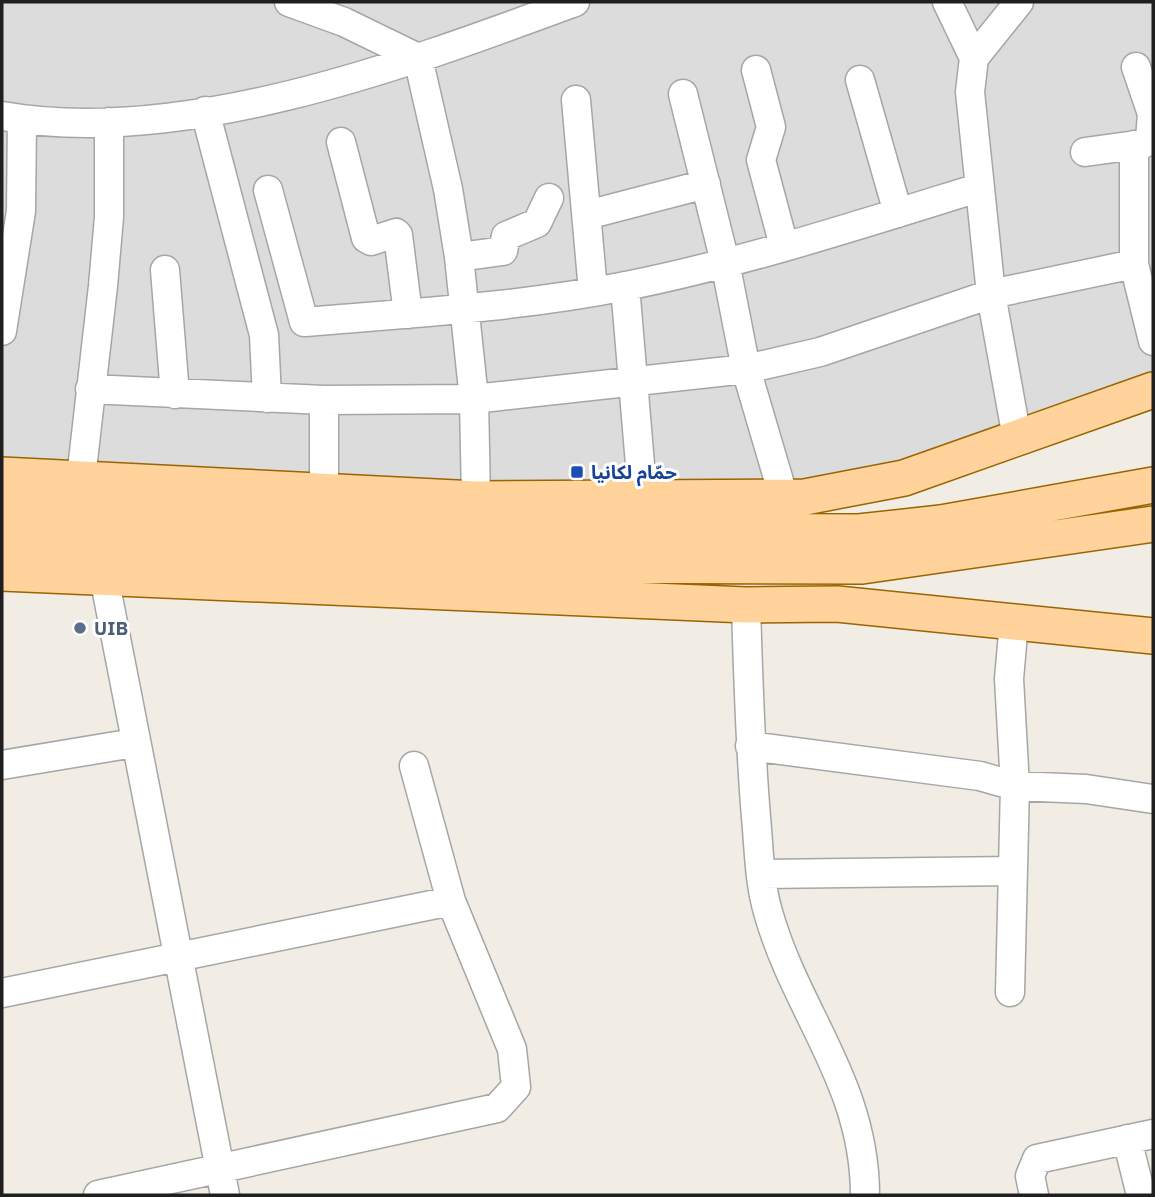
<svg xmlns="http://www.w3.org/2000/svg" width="1155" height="1197" viewBox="0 0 1155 1197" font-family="'IBM Plex Sans','Noto Sans Arabic',sans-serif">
<rect width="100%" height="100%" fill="#f1ede4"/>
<path fill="#dddcdc" d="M2,2h1151v376l-253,91 -89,13 -217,6 -592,-30z"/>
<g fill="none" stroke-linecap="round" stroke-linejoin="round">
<defs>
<path id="minor" d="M289,2l55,20 74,36 30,131 11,68 15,142 2,100
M947,2l27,56
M756,70l15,57 -10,33 23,86
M860,80l38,133
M683,94l42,168 21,107 38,129
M576,100l17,191
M205,111l59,224 3,63
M2,116c181,32 405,-52 573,-114
M341,142l25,96 5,3 25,-8 2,2 10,79
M1134,145v119l19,77
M1085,152l58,-8 7,-5 2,-25 -16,-47
M268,190l36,132c108,-9 216,-15 322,-36 119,-24 236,-62 352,-98
M587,215l119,-31
M459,257l44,-6 3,-15 31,-13 12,-25
M165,270l10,124
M625,286l18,214
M2,331l19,-120 1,-92
M90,389l234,11 150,-1 272,-30 74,-17 171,-58 143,-30
M324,400v91
M1017,438l-26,-144 -21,-202 4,-34 45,-56
M81,478l22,-192 6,-69v-95
M104,577l121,618
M746,605c2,71 4,142 10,212 3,32 3,64 12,95 28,100 97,171 97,283
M750,746l230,30 35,10 71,3 67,10
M2,765l132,-22
M761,874l252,-3
M1010,992l5,-206 -6,-107 5,-57
M2,993l449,-92 -37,-135
M1127,1139l14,56
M98,1195l399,-87 19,-21 -4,-38 -61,-148
M1034,1195l-4,-19 7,-17 116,-25"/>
<path id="major" d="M2,475l474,24 329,-2 99,-19 249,-88
M2,506l463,24 394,2 82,-9 212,-38
M2,538l464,27 396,1 291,-42
M2,573l744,32 91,-1 316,32"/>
</defs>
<use href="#minor" stroke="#a6a6a6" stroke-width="31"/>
<use href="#major" stroke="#9a6500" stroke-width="38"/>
<use href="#minor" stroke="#fff" stroke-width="28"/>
<use href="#major" stroke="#ffd39b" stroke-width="35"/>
</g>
<rect fill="#1a4fb4" stroke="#fff" stroke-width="2.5" x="570" y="465" width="14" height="14" rx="3.5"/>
<circle fill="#5c6f8a" stroke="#fff" stroke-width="2.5" cx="80" cy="628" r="7"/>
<g text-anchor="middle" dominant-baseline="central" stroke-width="6" stroke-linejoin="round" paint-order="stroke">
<g font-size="19" font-weight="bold" fill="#164399" stroke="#fff" text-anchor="start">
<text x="591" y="472">حمّام لكانيا</text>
</g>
<g font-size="19" font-weight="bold" fill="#4e5e75" stroke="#fff" text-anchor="start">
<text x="94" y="628">UIB</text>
</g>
</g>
<rect width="1155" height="1197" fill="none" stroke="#1f1f1f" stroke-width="7"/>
</svg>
